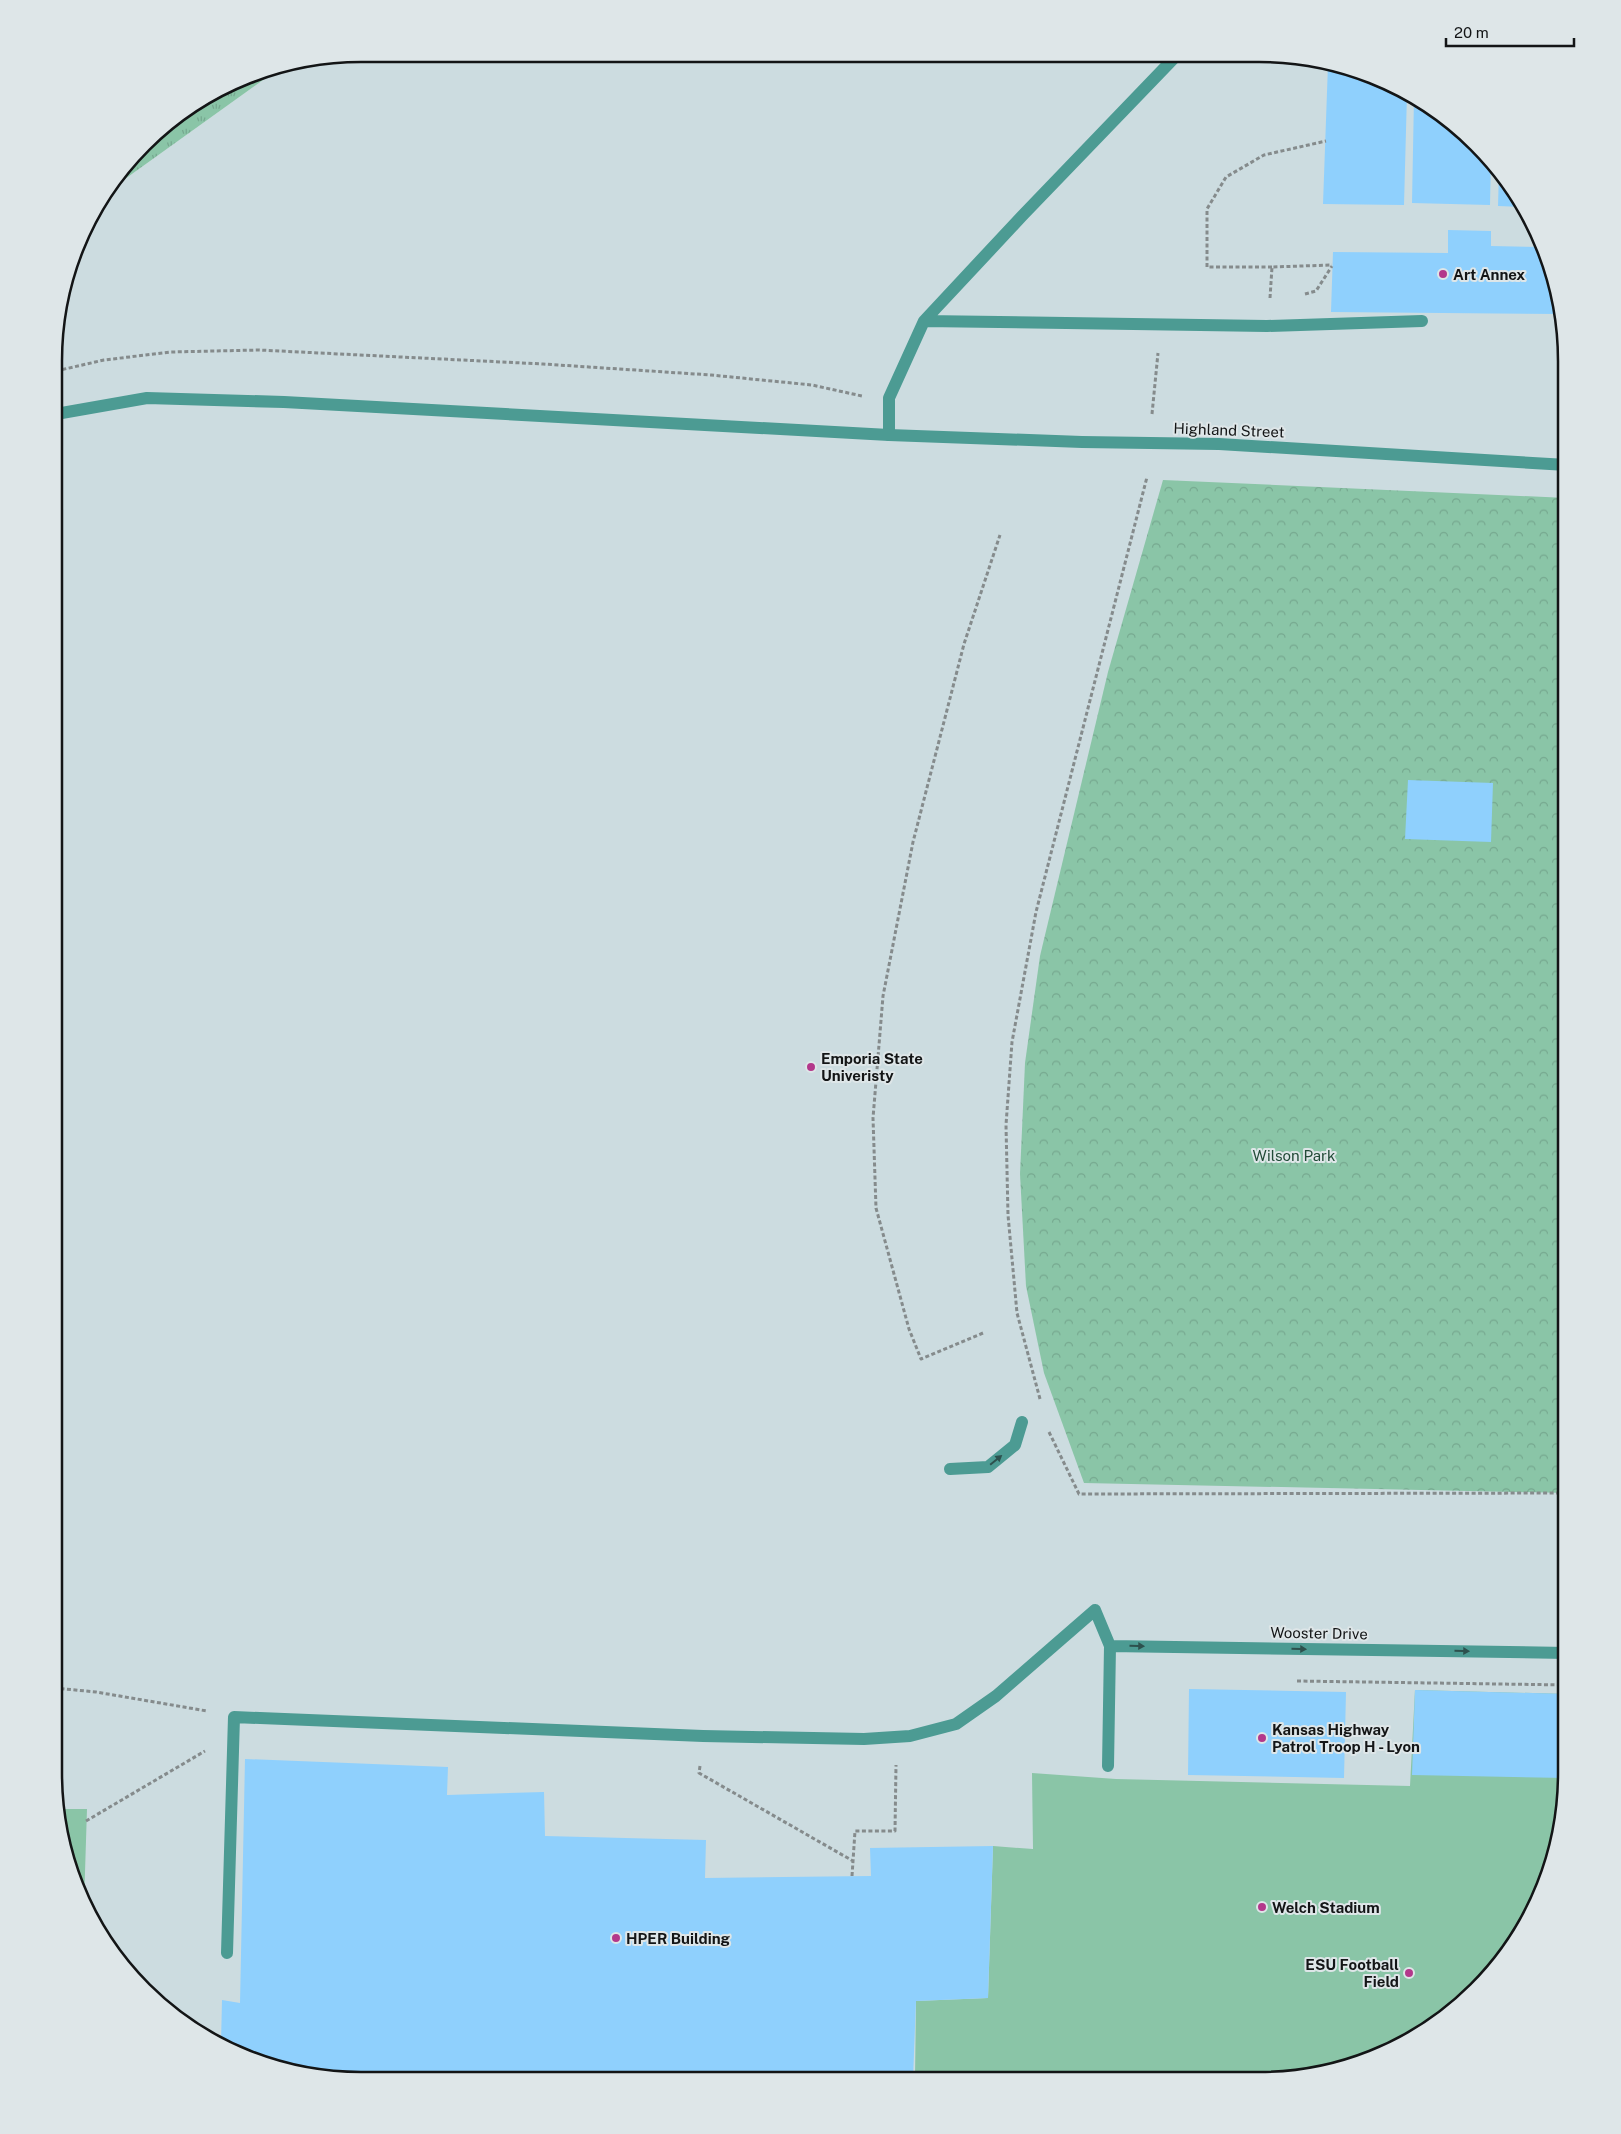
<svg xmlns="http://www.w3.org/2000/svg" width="1621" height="2134" viewBox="0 0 1621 2134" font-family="'Public Sans',sans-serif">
<defs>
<pattern id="grass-tufts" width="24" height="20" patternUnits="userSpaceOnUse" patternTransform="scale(1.25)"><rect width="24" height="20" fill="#8ac5a7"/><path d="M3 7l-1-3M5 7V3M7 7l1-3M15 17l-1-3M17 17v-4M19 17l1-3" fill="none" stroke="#76a88f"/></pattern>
<pattern id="park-crowns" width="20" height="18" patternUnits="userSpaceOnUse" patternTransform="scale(1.25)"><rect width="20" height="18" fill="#8ac5a7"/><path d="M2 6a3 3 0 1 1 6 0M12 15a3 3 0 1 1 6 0" fill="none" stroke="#76a88f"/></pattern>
</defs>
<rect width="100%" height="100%" fill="#dee6e8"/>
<path fill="#ccdce0" d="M362,54l938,2 77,21 54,29 60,52 44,67 22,57 10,79v1432l-16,78 -35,72 -53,61 -67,44 -57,22 -79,10 -938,-2 -78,-21 -54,-29 -60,-52 -44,-67 -22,-57 -10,-79 2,-1452 39,-113 16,-19 170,-122z"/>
<path fill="url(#grass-tufts)" d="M281,67l-170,122 48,-59 103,-60z"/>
<path fill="url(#park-crowns)" d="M1163,480l404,18v995l-483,-10 -40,-110 -18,-87 -6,-112 5,-111 15,-107 68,-284z"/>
<path fill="#8ac5a7" d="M1415,1690l152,4v99l-16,78 -35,72 -53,61 -67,44 -57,22 -79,10 -345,-1 1,-78 72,-3 5,-152 40,3 -1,-76 84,6 294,7z
M58,1809h29l-3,95 -20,-52z"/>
<path fill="#8fd0fd" d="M1328,64l49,13 30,16 -3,112 -81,-1z
M1414,97l17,9 60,52 -1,47 -78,-2z
M1499,171l24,36 -25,-1z
M1448,230l43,1v15l52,1 14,35 4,32 -230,-2 2,-60 115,1z
M1408,780l85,3 -2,59 -86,-3z
M1189,1689l157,3 -2,86 -156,-3z
M1415,1690l152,4v84l-155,-3z
M245,1759l203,8 -1,28 97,-3 1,44 161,4 -1,38 166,-2 -1,-28 123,-2 -5,152 -72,3 -3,78 -591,-1 -78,-21 -23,-13 1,-44 18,3z"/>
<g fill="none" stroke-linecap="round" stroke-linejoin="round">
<path stroke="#858b8c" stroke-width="3" stroke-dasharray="4 2.5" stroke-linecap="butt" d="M1272,267h-65v-58l19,-32 38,-22 62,-14
M1305,294l11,-3 16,-25
M1270,298l2,-31 60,-2
M56,371l48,-11 67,-8 88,-2 284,14 168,11 101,10 50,11
M1152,414l6,-61
M983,1333l-62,26 -12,-30 -33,-121 -3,-90 10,-122 30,-154 51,-198 36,-109
M1040,1399l-23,-86 -9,-98 -2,-90 6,-83 24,-130 111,-435
M1049,1432l30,62 488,-1
M1297,1681l270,4
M54,1688l42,4 111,19
M700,1766l-1,7 154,88
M86,1821l119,-70
M852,1876l3,-45h40l1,-66"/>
<path stroke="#4c9b93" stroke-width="12" d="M924,321l343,5 155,-5
M889,435v-37l35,-77 98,-105 154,-160
M950,1469l38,-2 27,-22 7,-23
M1108,1766l2,-120
M227,1953l7,-236 469,19 161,3 46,-3 46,-12 40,-28 99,-86 15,36 457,7"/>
<path stroke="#4c9b93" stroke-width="12" d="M56,414l91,-16 137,4 605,33 193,7 137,2 348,21"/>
</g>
<defs><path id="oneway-solid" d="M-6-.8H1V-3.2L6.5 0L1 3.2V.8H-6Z" transform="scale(1.25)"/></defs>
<g fill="#2d514e">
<use href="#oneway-solid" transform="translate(996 1460) rotate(-39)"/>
<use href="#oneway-solid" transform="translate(1137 1646) rotate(1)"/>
<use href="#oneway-solid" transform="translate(1299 1649) rotate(1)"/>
<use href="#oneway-solid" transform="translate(1462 1651) rotate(1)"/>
</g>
<g fill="#b3388b" stroke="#dee6e8" stroke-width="2">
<circle cx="1443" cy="274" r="5"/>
<circle cx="811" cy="1067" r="5"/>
<circle cx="1262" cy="1738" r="5"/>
<circle cx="1262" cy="1907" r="5"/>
<circle cx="616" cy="1938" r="5"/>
<circle cx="1409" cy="1973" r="5"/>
</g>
<g text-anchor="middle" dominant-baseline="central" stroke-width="4" stroke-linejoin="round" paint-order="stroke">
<g font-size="15" font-weight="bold" fill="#131516" stroke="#dee6e8" text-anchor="start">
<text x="1453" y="274">Art Annex</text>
<text x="821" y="1058">Emporia State<tspan x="821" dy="17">Univeristy</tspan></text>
<text x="1272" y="1729">Kansas Highway<tspan x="1272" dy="17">Patrol Troop H - Lyon</tspan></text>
<text x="1272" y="1907">Welch Stadium</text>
<text x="626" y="1938">HPER Building</text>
<text x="1399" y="1964" text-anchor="end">ESU Football<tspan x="1399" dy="17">Field</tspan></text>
</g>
<g font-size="15" fill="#131516" stroke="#dee6e8">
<text transform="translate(1229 430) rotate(2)">Highland Street</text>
<text transform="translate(1319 1633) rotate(1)">Wooster Drive</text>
</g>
<g font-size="15" fill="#224b38" stroke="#dee6e8">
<text x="1294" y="1155">Wilson Park</text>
</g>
</g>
<path d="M0 0H1621V2134H0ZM361 62H1259A299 299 0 0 1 1558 361V1773A299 299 0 0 1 1259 2072H361A299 299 0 0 1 62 1773V361A299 299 0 0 1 361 62Z" fill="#dee6e8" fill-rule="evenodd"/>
<path fill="none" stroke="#131516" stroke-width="2.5" d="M361 62H1259A299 299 0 0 1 1558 361V1773A299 299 0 0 1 1259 2072H361A299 299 0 0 1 62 1773V361A299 299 0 0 1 361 62Z"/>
<path d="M1446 38v8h128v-8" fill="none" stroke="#131516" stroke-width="2.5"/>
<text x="1454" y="38" font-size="15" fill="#131516" stroke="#dee6e8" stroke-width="4" paint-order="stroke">20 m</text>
</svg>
